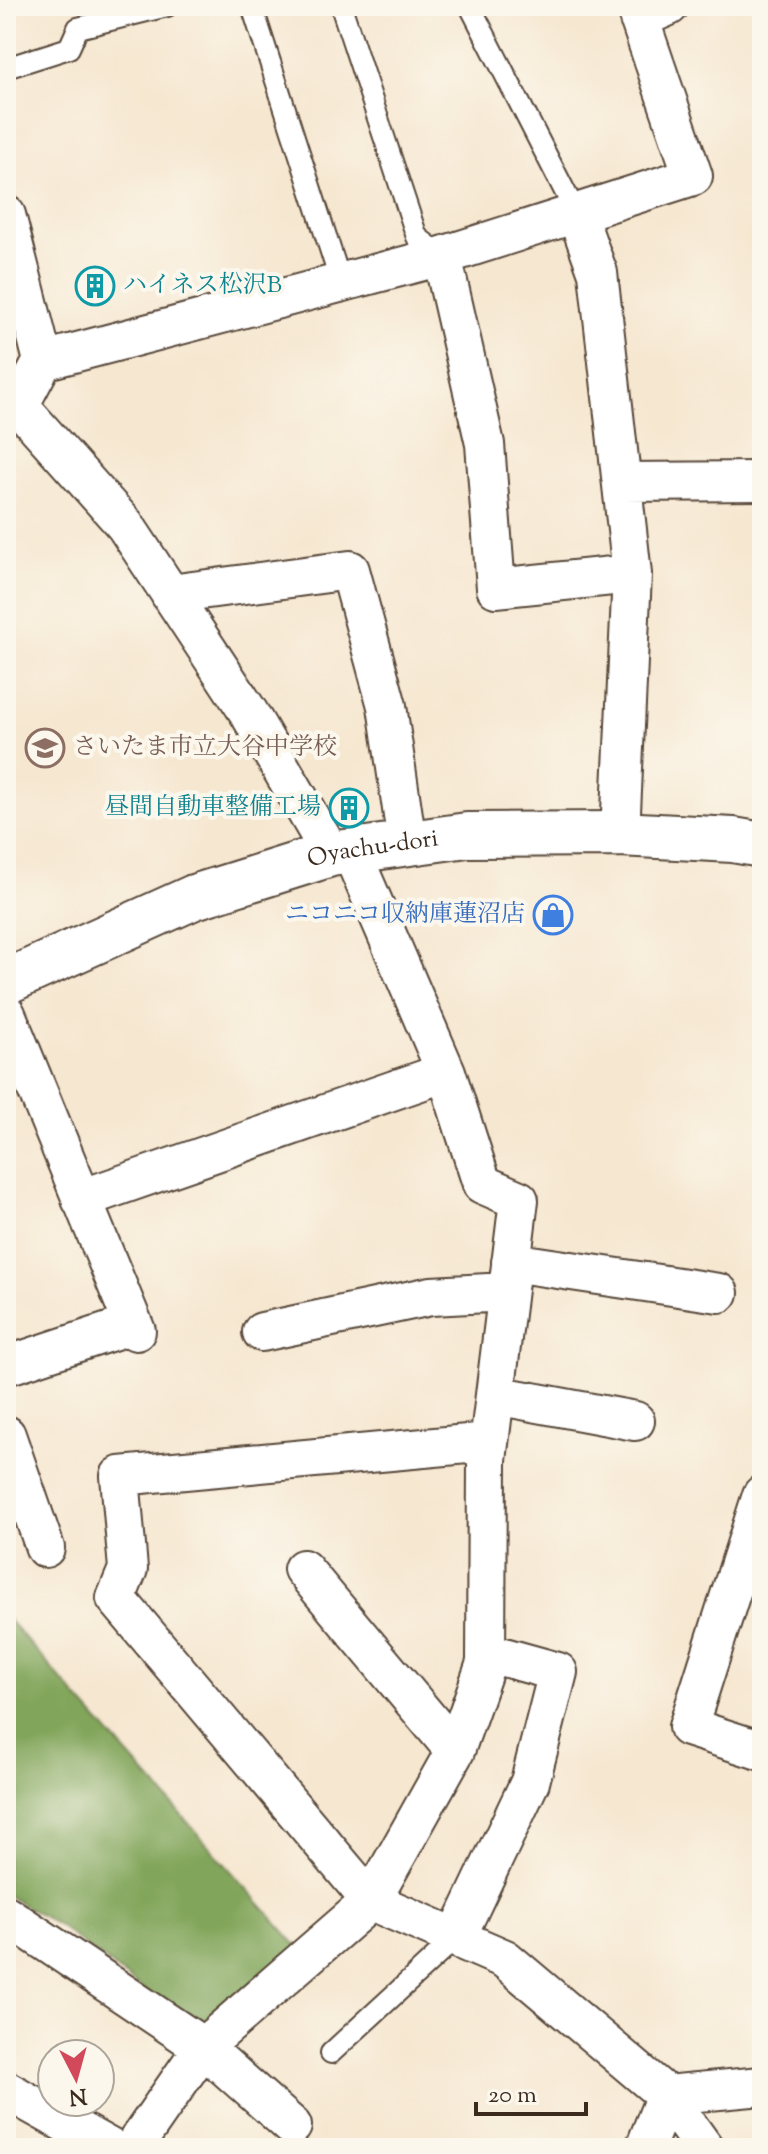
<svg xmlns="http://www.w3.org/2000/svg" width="768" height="2154" viewBox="0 0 768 2154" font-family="'Sorts Mill Goudy','Noto Serif JP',serif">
<rect width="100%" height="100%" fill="#fbf7ec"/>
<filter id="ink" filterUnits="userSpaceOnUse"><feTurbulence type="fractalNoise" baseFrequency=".0125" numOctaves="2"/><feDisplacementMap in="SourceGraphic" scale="16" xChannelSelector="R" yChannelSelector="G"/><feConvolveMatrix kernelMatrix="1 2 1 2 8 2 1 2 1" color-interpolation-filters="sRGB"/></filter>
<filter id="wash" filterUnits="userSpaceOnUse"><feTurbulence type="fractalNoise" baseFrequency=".006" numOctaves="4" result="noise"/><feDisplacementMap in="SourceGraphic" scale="32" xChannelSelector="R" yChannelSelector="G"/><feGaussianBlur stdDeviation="1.8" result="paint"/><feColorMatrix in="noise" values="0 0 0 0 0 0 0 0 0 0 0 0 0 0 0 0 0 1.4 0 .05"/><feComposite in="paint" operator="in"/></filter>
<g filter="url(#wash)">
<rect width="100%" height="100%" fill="#f6e7d0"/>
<path fill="#81a55a" stroke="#5e683c" stroke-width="2" d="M6,1617l295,333 -97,86 -145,-110 -53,-31z"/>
</g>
<g filter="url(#ink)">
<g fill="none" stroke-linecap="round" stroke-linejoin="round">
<defs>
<path id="lane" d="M252,6l89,277
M341,6l76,231 25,19
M470,6l107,209
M6,68l63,-20 9,-20 89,-22
M331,2053l125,-115"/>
<path id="street" d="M639,19l30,-13
M6,215l37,146
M577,215l21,58 34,301 -12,260
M442,256l43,188 11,144 136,-14
M6,398l13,8 106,119 124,188 82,141
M19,406l24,-45 399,-105 251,-80 -58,-170
M622,482l140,-1
M170,594l180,-24 37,136 20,137
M6,1014l130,317
M81,1199l365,-127
M511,1262l208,31
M262,1332l169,-36 76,-4
M6,1366l127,-42
M495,1395l140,26
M6,1435l39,113
M489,1442l-369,34 8,93 -12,29 255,303 134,58 161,136 96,-9
M762,1495l-74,232 74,24
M303,1569l152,182
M6,1915l197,132 89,79
M456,1938l74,-156 28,-110 -72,-20
M6,2090l104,58
M133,2148l70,-101 168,-146 84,-150 31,-88 1,-203 32,-260 -37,-16 -36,-112 -95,-221
M645,2148l21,-53 38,53"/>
<g id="secondary">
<path id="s1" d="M6,982l188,-85 137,-43 136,-19 153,-1 113,6 29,5"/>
</g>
</defs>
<use href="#lane" stroke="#574639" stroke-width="24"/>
<use href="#street" stroke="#574639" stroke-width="42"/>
<use href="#secondary" stroke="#574639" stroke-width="48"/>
<use href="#lane" stroke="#fff" stroke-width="20"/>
<use href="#street" stroke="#fff" stroke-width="38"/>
<use href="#secondary" stroke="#fff" stroke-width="44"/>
</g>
</g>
<defs>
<symbol id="building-ring" viewBox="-11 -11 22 22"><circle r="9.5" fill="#fbf7ec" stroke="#0f9aa8" stroke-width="1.5"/><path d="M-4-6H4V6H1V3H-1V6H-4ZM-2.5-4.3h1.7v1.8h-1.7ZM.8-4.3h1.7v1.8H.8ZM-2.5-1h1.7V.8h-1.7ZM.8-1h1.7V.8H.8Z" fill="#0f9aa8"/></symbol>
<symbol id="school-ring" viewBox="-11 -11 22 22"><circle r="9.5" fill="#fbf7ec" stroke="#8d6e63" stroke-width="1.5"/><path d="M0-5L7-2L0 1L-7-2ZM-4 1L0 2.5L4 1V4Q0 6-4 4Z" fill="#8d6e63"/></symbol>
<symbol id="shop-ring" viewBox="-11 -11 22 22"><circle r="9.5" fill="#fbf7ec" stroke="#3f7fe0" stroke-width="1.5"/><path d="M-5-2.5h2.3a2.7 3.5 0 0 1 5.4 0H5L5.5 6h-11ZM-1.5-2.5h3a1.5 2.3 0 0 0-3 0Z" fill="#3f7fe0"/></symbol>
</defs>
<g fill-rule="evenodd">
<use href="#building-ring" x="73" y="264" width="44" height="44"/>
<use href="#school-ring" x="23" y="726" width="44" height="44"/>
<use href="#building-ring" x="327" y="786" width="44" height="44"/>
<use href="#shop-ring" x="531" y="893" width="44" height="44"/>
</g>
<g text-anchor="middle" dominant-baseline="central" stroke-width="8" stroke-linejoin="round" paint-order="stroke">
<g font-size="24" fill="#0d838f" stroke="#fbf7ec" text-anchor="start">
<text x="123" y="286">ハイネス松沢B</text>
<text x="321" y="808" text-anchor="end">昼間自動車整備工場</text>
</g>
<g font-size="24" fill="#785e54" stroke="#fbf7ec" text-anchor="start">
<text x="73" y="748">さいたま市立大谷中学校</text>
</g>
<g font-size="24" fill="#3b2a1e" stroke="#fbf7ec">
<text stroke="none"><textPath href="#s1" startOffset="392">Oyachu-dori</textPath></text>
</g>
<g font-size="24" fill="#366cbe" stroke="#fbf7ec" text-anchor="end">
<text x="525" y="915">ニコニコ収納庫蓮沼店</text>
</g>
</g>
<rect width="768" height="2154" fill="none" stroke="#fbf7ec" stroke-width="32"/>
<g transform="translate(76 2078) rotate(174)"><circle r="38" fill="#fbf7ec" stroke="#aea59a" stroke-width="2"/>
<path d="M0-6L14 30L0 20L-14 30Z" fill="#d1495b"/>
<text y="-12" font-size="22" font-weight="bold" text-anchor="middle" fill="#3b2a1e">N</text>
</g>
<path d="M476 2102v12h110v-12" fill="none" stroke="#3b2a1e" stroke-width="4"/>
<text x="488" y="2102" font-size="24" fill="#3b2a1e" stroke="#fbf7ec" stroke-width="6" paint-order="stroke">20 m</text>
</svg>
